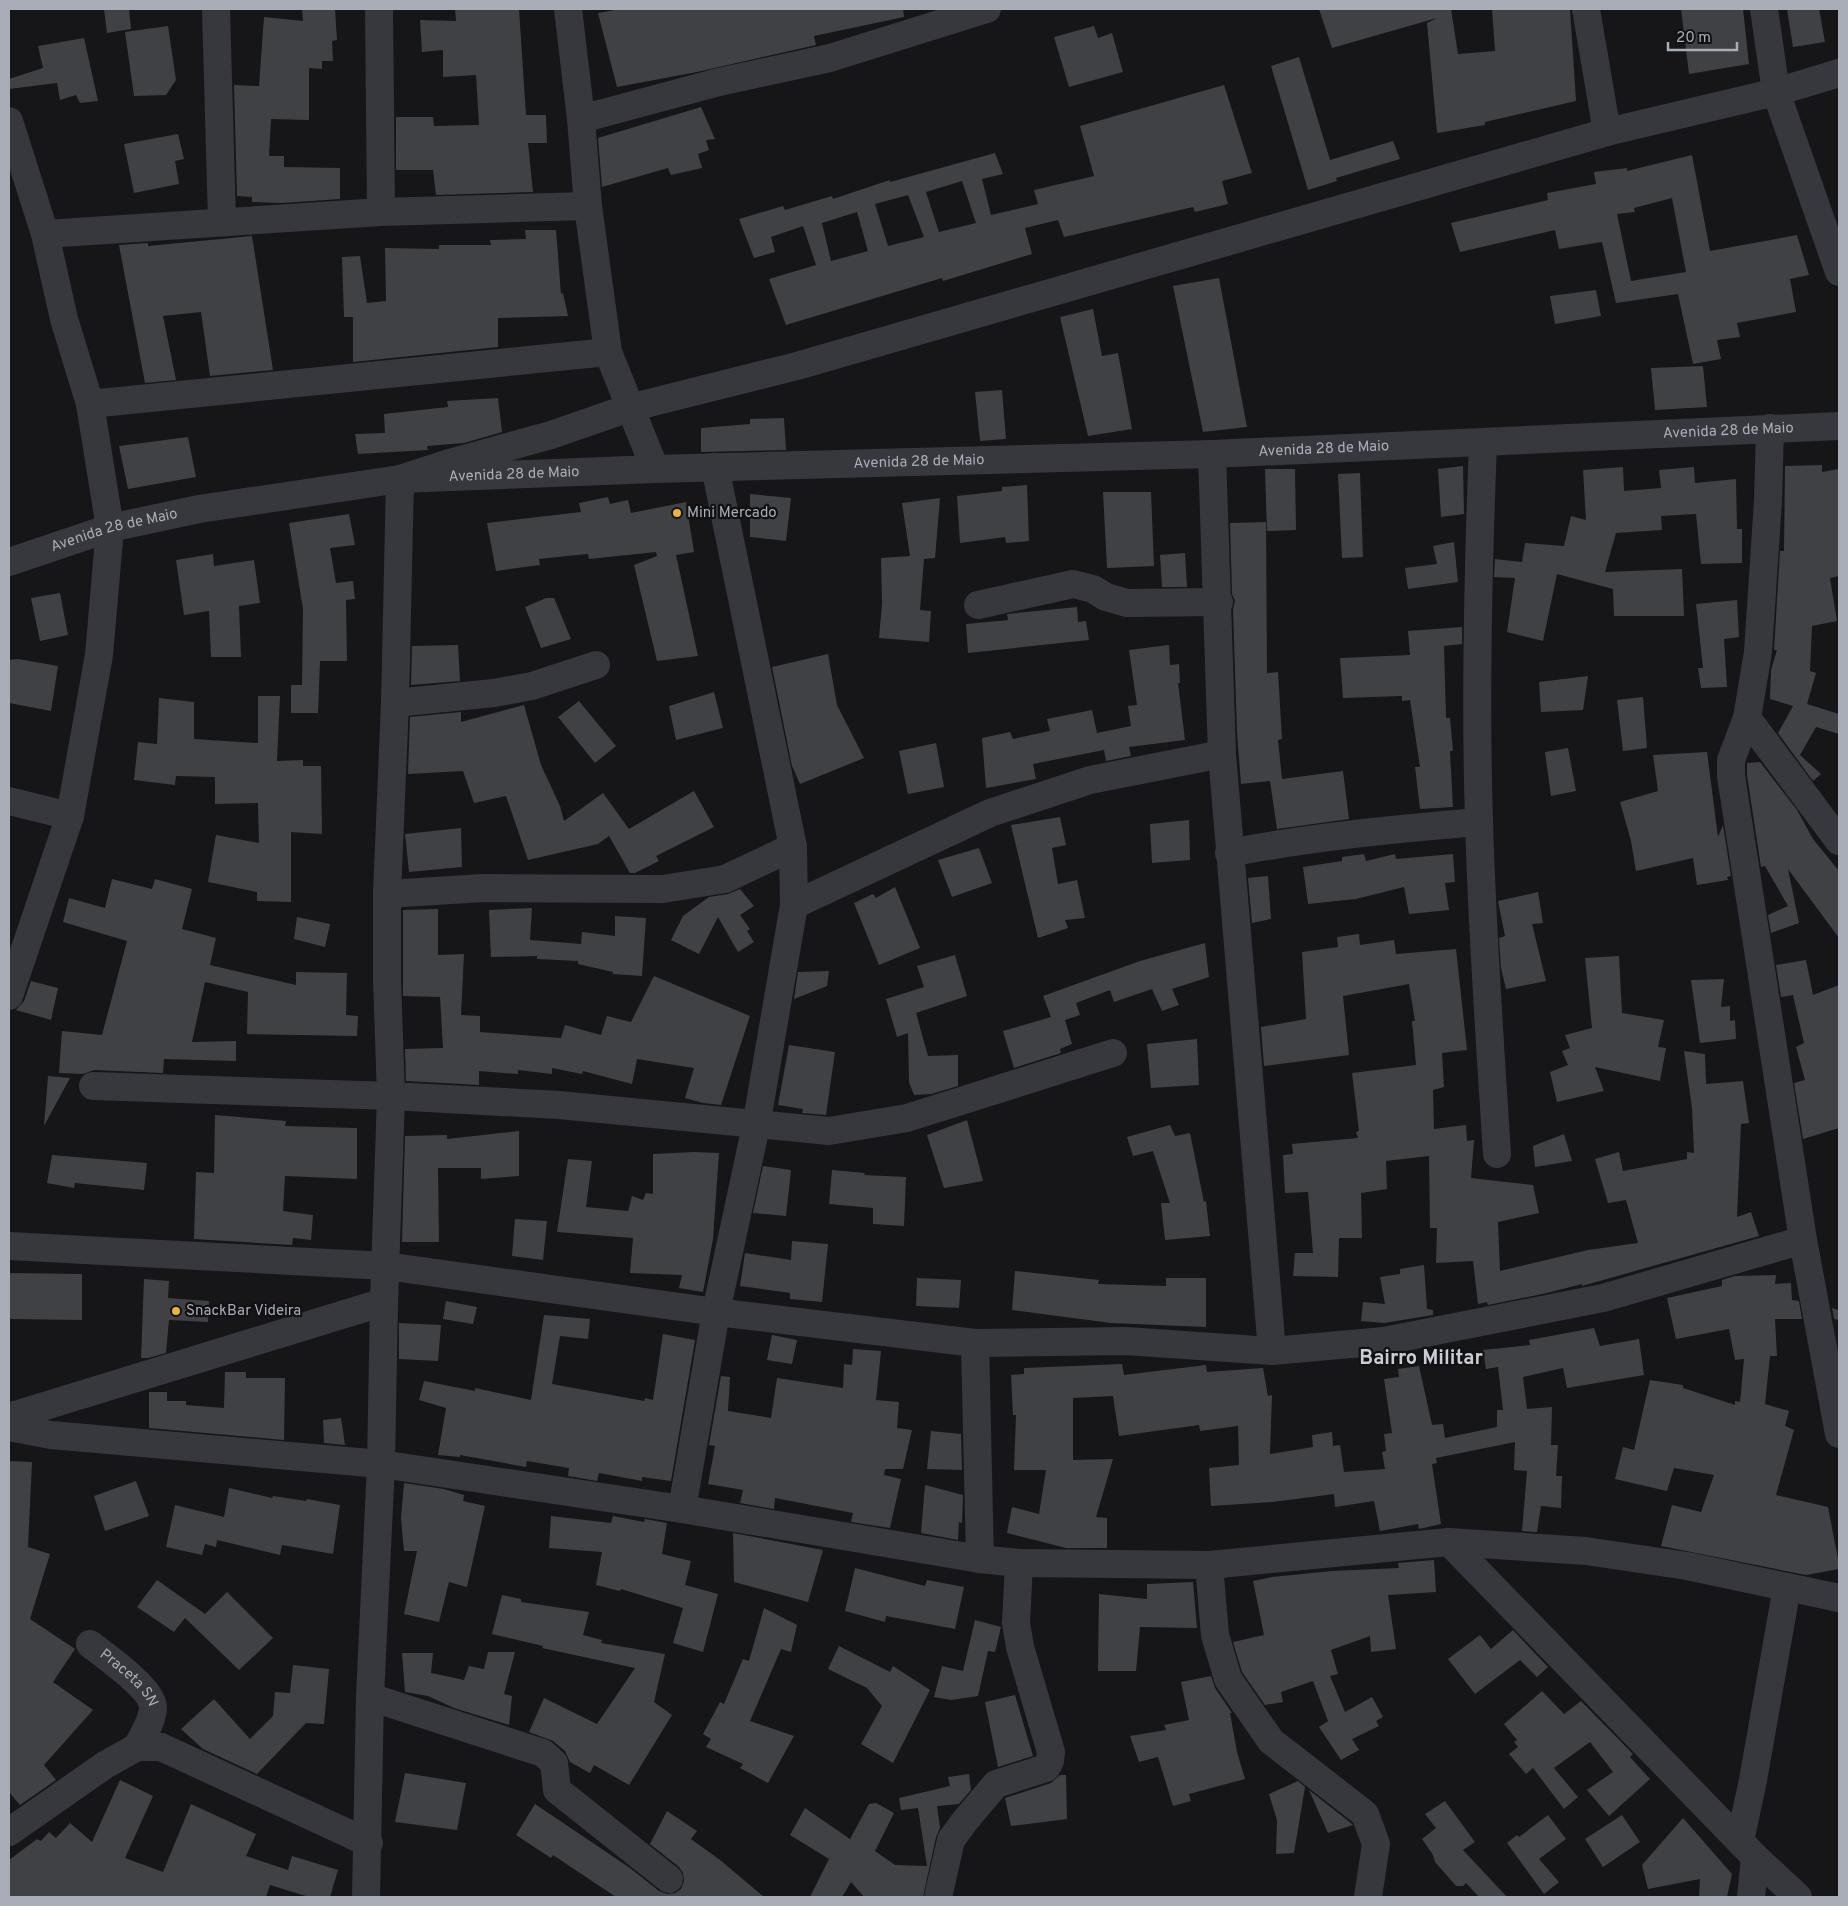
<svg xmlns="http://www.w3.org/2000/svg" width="1848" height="1906" viewBox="0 0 1848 1906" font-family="Overpass,sans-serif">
<rect width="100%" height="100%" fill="#161618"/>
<path fill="#404145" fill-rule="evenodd" d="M104,9h25l2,20 -24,4z
M302,9h33l2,31 -5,1 1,20h-11v8l-13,-1v52l-38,-1 -2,37h15v11l56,1v31l-58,4 -30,-1v-5l-15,-1 -3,-111 25,1 5,-69 39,4z
M455,9h64l7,106h20l1,28h-19l5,49 -97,3 -3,-25h-37v-53h37l1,9 45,-1 -3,-50 -33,2v-27l-21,2 -2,-32 36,1z
M621,9h282l1,8 -90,19 2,9 -119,27 -80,15 -19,-74z
M1319,9h132l7,45 37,-3 -3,-42h78l6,92 -91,21v3l-48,8 -10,-110 10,-5 -105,30z
M1681,9h62l6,55 -60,10z
M1787,9h32l6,33 -32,5z
M168,26l8,54 -10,15 -32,1 -9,-64z
M1094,26l4,12 14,-5 11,39 -54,15 -15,-50z
M84,38l14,63 -18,2 -4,-8 -16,5 -3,-17 -48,6v-10l34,-11 -5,-22z
M1299,57l31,103 63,-19 7,18 -64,19 1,3 -29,9 -37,-124z
M1224,85l28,88 -30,8 6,23 -33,8 -2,-5 -129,30 -6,-17 -33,8 7,26 -89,27 -1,-3 -156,47 -17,-46 47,-14 -13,-39 -32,11 4,15 -21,6 -15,-39 44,-13 2,4 47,-14 1,3 57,-19v2l105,-29 8,21 -21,5 9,36 47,-11 -4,-14 60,-14 -14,-50zM962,181l14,42 -37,9 -13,-40zM908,195l16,42 -36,9 -13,-42zM857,212l11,39 -37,10 -9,-38z
M701,107l14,32 -9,1 3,10 -11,4 4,14 -31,7 -3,-7 -66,19 -4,-49z
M178,134l6,25 -9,2 4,23 -45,9 -10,-49z
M1692,155l18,96 87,-16 12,40 -19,4 6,33 -59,11 3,14 -23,3 4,19 -28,5 -15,-70 -62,9 -14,-61 -43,7 -4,-19 -95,22 -9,-29 97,-23 -1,-7 49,-9 -2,-12 33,-4v3zM1672,198l14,74 -55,9 -14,-67 18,-2 -1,-4z
M525,230h31l5,64 2,-1 5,23 -70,2v29l-145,15v-45h-9l-2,-60 18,-1 7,47 19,-2 -1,-53 54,1v-4h52l-1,-5 36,-1z
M252,236l21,134 -63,6 -9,-64 -38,4 13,64 -31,3 -26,-138 29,-2v3z
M1219,278l28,149 -44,5 -30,-146z
M1596,290l5,26 -46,8 -5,-28z
M1093,309l9,47 16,-3 14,76 -44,7 -28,-119z
M1703,366l4,41 -52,3 -4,-42z
M1002,390l4,49 -26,2 -5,-49z
M498,398l4,34 -38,11 -37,3 1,4 -70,4 -3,-20 30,-1 -1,-19 64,-7 -1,-6z
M784,418l2,32 -85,2v-24l49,-4v-5z
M188,437l8,40 -68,12 -9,-43z
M1822,465v7l17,-3v107l-9,2 7,43 -25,5 -2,45 6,2 -9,31 32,10v20l-23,-7 -16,28 21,19 -8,7 -35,-48 15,-27 -23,-7 1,-29 6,-20h-3l6,-99h4l1,-85z
M1463,466l1,48 -23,3 -3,-48z
M1623,467l1,24 37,-3 -2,-18 35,-3 1,16 41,-4 1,50h5v34l-41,1 -5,-50 -35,2 1,14 -46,3 -11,39 77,-3 2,47h-70l-1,-27 -56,-15 -14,67 -36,-9 8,-54 -21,-1 1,-18 27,3 3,-19 39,3 7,-30 15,4 -3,-50z
M1265,469h30l1,61 -29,1z
M1360,473l3,84 -21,1 -4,-84z
M1027,485l2,56 -23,2 -1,-6 -45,6 -3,-47 45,-5v-4z
M1103,492h48l3,74 -47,2z
M750,494l41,4 -5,43 -36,-4z
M608,497l2,7 18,-4 3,13 55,-11 8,50 -18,3 22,101 -41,5 -23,-96 23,-9 -1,-4 -67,7 -1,-5 -21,2 -28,3 1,6 -44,6 -9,-48 94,-11 -2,-9z
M940,498l-5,60 -11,1 -4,51 11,1 -2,31 -50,-4 3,-34 -1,-46 29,-2 -8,-53z
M349,514l6,31 -25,3 6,35 17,-2 2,18 -9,1 1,61h-27l-2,52h-27v-28h11l1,-76 -14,-86z
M1266,522l1,151 11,-1 4,67 -4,1 4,39 61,-8 6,48 -72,10 -7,-48 -29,3 -4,-51 -4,-124 2,-8 -3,-7 -2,-71z
M1454,542l4,40 -50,7 -3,-21 32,-4 -4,-18z
M1185,553l2,34h-25l-2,-32z
M213,554l1,12 40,-6 6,43 -21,3 2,51h-30l-2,-46 -25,4 -8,-55z
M60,593l8,42 -28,6 -9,-43z
M546,598h8l17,41 -30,9 -16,-41z
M1737,600l2,37 -15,2 3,48 -26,1 -3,-20h5l-7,-64z
M1077,607l1,15 8,-1 3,19 -121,13 -2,-29 42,-4 -1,-6z
M1462,627v17l-18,2 2,72h4l3,33h-3l3,56 -33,2 -5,-42h5l-10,-67 -8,1v-5l-59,2 -3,-40 70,-3 -2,-24z
M458,645l2,36 -49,4 1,-39z
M1169,645l1,20 9,-1 1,19h-2l7,57 -56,7 2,9 -25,5 -2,-11 -71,14 3,15 -50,9 -4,-50 28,-6 3,7 37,-8 -3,-12 45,-9 5,23 34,-7 -3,-20 9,-1 -8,-55z
M828,654l9,51 27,53 -64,26 -8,-18 -20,-99z
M18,659l40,7 -7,45 -42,-8v-43z
M1588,676l-5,34 -42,2 -2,-30z
M714,692l9,36 -47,12 -7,-34z
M258,696h22l-3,65 26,-1v6h18l1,68 -31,-2v70l-34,-1v-9l-49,-10 8,-47 43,8 -1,-40 -43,1v-27l-39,-1 -1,9 -41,-5 4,-38 19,2 2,-46 35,4v37l64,4z
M1643,697l4,51 -24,3 -6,-51z
M579,701l37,45 -21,17 -37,-46z
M524,705l17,60 19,41 4,15 39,-28 26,36 65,-38 20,36 -58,29 3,5 -24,12h-5l-21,-37 -11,8 -70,16 -22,-64 -32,7 -11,-32 -55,3 2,-57 51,-5v10z
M936,743l8,44 -36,7 -9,-43z
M1568,748l8,43 -25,5 -6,-44z
M1707,752l11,85 5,-12 8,51 -4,1 1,3 -31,5 -4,-27 -57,13 -5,-30 -11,-39 38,-11 -5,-36z
M1760,762l37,48 16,29 26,32v67l-51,-69 11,54 -28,10 -3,-18 20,-9 -23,-40 -4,1 -14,-92v-12z
M1060,817l6,28 -14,3 6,36 19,-4 8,38 -20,2 3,8 -30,10 -27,-113z
M1189,820l1,40 -38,3 -2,-39z
M461,828l1,39 -53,5 -4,-38z
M979,848l13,35 -40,14 -14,-37z
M1364,854l2,7 29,-7 1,5 57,-5 2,28 -10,1 4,27 -40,4 -5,-27 -48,12 -48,5 -5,-37 39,-6v-4z
M1268,876l3,43 -19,4 -4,-45z
M112,879l40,10 3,-10 37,10 -10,40 34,9 -6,27 86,20v-13l51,1 -1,42 12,1 -1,20 -110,-2 1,-42 -43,-10 -13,60 44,-1v20l-72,-2 -1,14 -69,-3 -11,4 -24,-1 3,-42 40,4 25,-94 -64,-19 6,-24 36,10z
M895,887l25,61 -41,17 -25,-62 19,-9 3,4z
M740,889l14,17 -14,9 10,14 -3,2 7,11 -16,10 -20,-35 -19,37 -28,-14 12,-24 26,-19 19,-3z
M1538,892l5,31 -11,1 14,57 -40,8 -5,-21 -2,-30 6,-2 -7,-35z
M532,908l-2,32 51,4 1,-12 33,4v-20l31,2 -4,58 -29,-2v-2l-35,-8v-3l-41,-2v-3l-46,1 -2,-47z
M438,909v46l26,-1 -3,61 19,1v16l81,6 4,-13 36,10 6,-19 24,6 23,-46 96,40 -29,89 -18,-2 -18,-5 9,-30 -57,-9 -5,25 -49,-13 -1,3 -30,-6v6l-34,-4v4l-39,-3v14l-73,-4 -1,-32 38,-1 -3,-51 -37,-1v-86z
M297,917l33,7 -5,23 -31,-8z
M1359,934l1,11 34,-5 2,14 60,-5 11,101 -25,3 2,34 -11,3 1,39 32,-4 1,16 7,-1 -3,38 62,7 6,28 -41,9 2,49 88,-21 50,-7 -12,-43 -18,3 -13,-44 24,-7 4,19 64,-12v-7l7,1 -2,-45 -8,-57 21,3 1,30 37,-3 6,42 -8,1 -4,93 14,-5 8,24 -177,50v-2l-35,9 -59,12 -1,-3 -9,2 -5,-43 -37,2 1,-35h-7l-1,-72 -43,5 1,28 -26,4 1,45h-23l-1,39 -45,-1 2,-23h18l-5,-61 -23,1 -2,-38 10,-1 -1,-10 66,-6 -2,-6 3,-1 -7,-58 64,-8 -4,-44h3l-6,-37 -66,12 6,59 -85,11 -3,-39 45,-8 -4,-67 36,-5 -1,-10z
M1205,943l4,34 -37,12 7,16 -17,6 -10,-22 -38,13 -4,-12 -34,13 4,12 -15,5 7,24 -12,5 1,4 -47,15 -11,-37 48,-14 -8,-21 97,-35z
M955,955l12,41 -51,17 12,43 30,-1v31l-27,8 -17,1 -5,-13 -1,-49 -11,4 -11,-38 38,-12 -7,-21z
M1619,956l3,57 42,7 -6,27 8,1 -6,33 -65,-14 9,24 -47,11 -7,-30 18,-7 -6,-14 8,-3 -5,-13 27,-7 -7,-70z
M1806,960l7,35 26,-10v143l-36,11 -9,-56 11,-3 -9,-33 8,-4 -11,-48 -12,2 -5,-32z
M829,971l-2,15 -33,13 4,-27z
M1724,979l-3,28 9,-1v15l5,-1 1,19 -36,4 -9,-63z
M31,981l27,7 -7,32 -35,-10 8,-9z
M1197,1039l2,46 -48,3 -4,-44z
M789,1045l46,7 -9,63 -24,-2 1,-4 -25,-4z
M48,1076l22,2 -26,48z
M215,1115l71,6 -1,5 72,2v51l-72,-3 -2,35 30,4 -2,25 -18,-2 -1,7 -98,-6 2,-67 18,1z
M967,1120l16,61 -39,7 -17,-53z
M1170,1125l5,11 15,-3 14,69 2,-1 4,35 -45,4 -4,-37h9l-17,-52 -20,5 -6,-19z
M519,1131v45l-38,3v-11h-43l1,74h-37l3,-106 42,-1v4z
M1564,1134l8,27 -37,6 -2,-21z
M694,1152l25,1 -6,86 -10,53 -24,-4 3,-13 -52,-2 3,-35 -76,-6 11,-73 24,2 -6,46 42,4 4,-15 11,4 3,-7 7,1v-40z
M52,1155l95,8 -3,27 -69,-7 -1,5 -27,-5z
M763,1166l28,4 -5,46 -33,-3z
M832,1170l33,3 -1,2 42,2 -2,49 -31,-2v-16l-44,-4z
M515,1219l32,2 -4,39 -31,-4z
M792,1241l36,3 -6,58 -32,-3v-6l-50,-7 5,-33 46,7z
M1424,1265l3,44 6,1v5l-49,8 -23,-2 2,-19 22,2 -5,-27 20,-3v-5z
M1015,1271l84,9 -1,4 68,2v-8h40v49l-95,-4 -99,-13z
M9,1273l73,1v46l-73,-1z
M1776,1275l-1,9 16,-1 1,17 7,1 3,18h-27l2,37h-7l-5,48 24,7 -4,15 9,4 -18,65 52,12 11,57v5l-33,6 -145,-29 11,-41 29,7 13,-37 -40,-7 -7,23 -52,-12 8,-32 11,3 16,-70 33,5v3l52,17v-4l5,1 4,-43 -9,1 -6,-31 -53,10 -9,-41 55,-12v-6l13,-4z
M917,1278l44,2 -2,28 -43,-2z
M144,1279l25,2 -1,17 41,3 -1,21 -39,-2 -3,33 -18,5h-7z
M446,1301l31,6 -4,17 -30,-5z
M1832,1308l7,2v10l-5,-1z
M544,1315l46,4 -2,20 -28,-3 -8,48 92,17 1,-3 8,2 10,-66 32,6 -24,141 -29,-4v4l-43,-8 -2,8 -29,-5 1,-8 -42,-7 -1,6 -66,-12v2l-22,-2 8,-47 -27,-8 5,-19 51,10v-3l56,12z
M399,1323l42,2 -3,36 -39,-2z
M1594,1328l6,18 39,-7 5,36 -77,13 -4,-20 -40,9 4,32 25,-2 -1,38h7l-2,31h6l-1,32 -20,-2 -4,26 -15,-1 5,-60 -13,-1 1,-28 -79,16 1,5 -5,1 9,60 -22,5 -1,-5 -38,7 -6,-30 -39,6 -1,-13 -61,8 -62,4 -2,-38 30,-3 -1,-39 -38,5 -1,-6 -80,11 -6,-40 -40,2v62l40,-1 -17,58 11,1v30h-41l-59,-15 5,-26 27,7 7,-44h-32l2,-55h-3l-2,-40 13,-1v-6l98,-4 2,11 82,-10 1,7 56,-4 5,28 4,-1 -2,59 43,-7 -1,-12 20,-3 1,14 7,-1 4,27 41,-3 -3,-17 4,-1 -2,-17 8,-1 -8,-54 15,-2 -1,-8 21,-3 13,59 11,-1 2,14 52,-11v-17h6l-5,-43 -12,2 -3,-19 47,-5 -1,-5z
M772,1335l25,5 -5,24 -25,-4z
M853,1349l28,2 -5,49 23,2 -2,26 15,2 -9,39h-18l-1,6 17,4 -11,49 -39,-6 2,-9 -78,-15 -1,11 -34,-6 3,-13 -35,-6 7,-38 -6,-1 12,-69 9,1 -2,34 43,7 6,-40 66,10 1,-24 8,1z
M225,1372h21v6h39l-1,62 -135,-12v-36h18v9h19v4l38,3z
M341,1418l4,27 -21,-2 -1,-23z
M931,1431l30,3 1,36 -35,-1z
M9,1461l23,1 -4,85 22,7 -20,65 45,30 -22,33 40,28 -49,55 12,15 -36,25 -11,-13z
M136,1481l13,35 -44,15 -11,-35z
M404,1483l40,6 20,6 -1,6 22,5 -18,81 -18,-5 -10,40 -35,-8 13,-63h-13l-3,-33z
M925,1485l38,10 -1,28 -3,-1 -1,18 -37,-7z
M229,1488l43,10 1,-2 33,5 1,-2 33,6 -7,49 -51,-9 -2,10 -63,-15 -1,7 -11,-3 -3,11 -36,-8 9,-42 49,12z
M551,1516l60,7 2,-7 31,6 1,-3 22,4 -5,31 29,7 -6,24 33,9 -15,58 -30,-9 10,-35 -62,-19 -1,2 -24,-6 6,-33 -53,-4z
M733,1533l90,17 -15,52 -74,-20z
M1434,1560l2,32 -48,3 8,54 -25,3 -1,-16 -39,14 7,24 -8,2 15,36 27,-15 11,20 -7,4 3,5 -27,13 7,11 -18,10 -22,-33 9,-6 -15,-40 -32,11 2,10 -18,3 -23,-33 -9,-30 31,-7 -11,-54 19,-4 60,-6 67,-3 -1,-5z
M855,1568l70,18 2,-6 37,7 -9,42 -69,-13 -1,6 -40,-11z
M157,1580l48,34 22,-22 46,46 -34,32 -54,-52 -11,14 -37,-25z
M1193,1582l4,46 -57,-1 -4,44h-38l1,-77 48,5v-15z
M502,1595l19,4v3l68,10 -6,23 19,5 -1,3 64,11 -11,48 18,13 -43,70 -35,-20 -4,8 -20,-11 -5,-11 -12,-10 -24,-9 15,-34 53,26 38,-56 -93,-20 1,-2 -51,-12z
M764,1608l33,17 -6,27 -10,-3 -31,72 44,15 -26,47 -28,-15 3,-4 -37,-17 5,-8 -8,-5 17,-32 4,2 19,-45 6,2z
M975,1620l26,7 -6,25 -7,-1 -10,45 -27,4 -17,-3 8,-31 21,5z
M1513,1630l35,37 -11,10 -17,-17 -45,34 -27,-35 32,-24 11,14z
M839,1646l51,26 3,-6 37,24 -37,73 -32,-19 21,-38 -15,-18 -39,-19z
M488,1652h27l-11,42 8,2 -3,29 -55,-17 -26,-12 -23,-4 -3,-39h31l-2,20 33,7 5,-14 15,3z
M293,1665l36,4 -5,55 -18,-1 -49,51 -54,-25 -22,-20 33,-30 36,40 23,-23 2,-24 15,1z
M1211,1676l4,12 17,25h-2l7,39 8,27 -56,15 2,7 -18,5 -15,-49 -19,5 -9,-26 36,-6 -2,-5 25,-5 -8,-38z
M1542,1691l22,23 17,-13 52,53 -3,3 20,22 -41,37 -22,-26 26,-18 -23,-30 -36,26 24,29 -14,12 -31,-41 -7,6 -17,-20 9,-7 -4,-5 3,-2 -13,-16z
M1015,1695l18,61 -35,11 -13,-65z
M405,1773l61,10 -9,47 -62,-8z
M969,1774l2,16 -12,14 -22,2 3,22 -4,9 -13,60h-59l-13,-15 -9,15h-32l19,-38 -39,-24 15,-27 45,31 19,-35 7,-1 18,10 -19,38 20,14 32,1 -9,-58 -17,2 -2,-12 51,-12 -2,-9z
M1060,1775h6l1,44 -56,7 -6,-28 46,-15z
M120,1780l33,16 -28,62 38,14 28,-68 65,30 -10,22 42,14 4,-14 46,14 -8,27h-21l-39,-12 -4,12h-257v-37l28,-21 4,2 8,-9 7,6 14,-15 22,19z
M1298,1781l7,6 -11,66 -18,1 1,-34 -8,-26z
M1309,1790l43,34 1,1 -25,8z
M1445,1801l30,41 -12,8 44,47h-28l-13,-14 -3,3h-7l-21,-24 -2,-7 -11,-16 14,-11 -11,-14z
M535,1804l95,64 29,23 8,3 8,-1 6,-4 3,-8 -1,-8 -4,-6 -29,-23 17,-33 30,20 -6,8 29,21 44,37h-148l-63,-42 -2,3 -35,-23z
M1548,1815l18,24 -27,20 20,23 -15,12 -37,-51 10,-8 2,2z
M1622,1815l18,27 -37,25 -18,-28z
M1683,1818l49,56 -5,23h-28l1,-18 -52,10 -6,-24z"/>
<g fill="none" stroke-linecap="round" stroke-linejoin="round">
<g stroke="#37383d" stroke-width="28">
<path d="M216,9l6,212"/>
<path d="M379,9l2,203"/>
<path d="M568,9l13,110 7,87 20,146 47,117"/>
<path d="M1586,9l21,123"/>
<path d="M1764,9l12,83 63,180"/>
<path d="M581,119l138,-37 111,-24 157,-49"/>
<path d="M9,121l36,113 19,85 26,85 20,124 -11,127 -29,161 -61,180"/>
<path d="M45,234l336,-22 207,-6"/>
<path d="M90,404l518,-52"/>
<path d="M1770,428l-2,73 -10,151 -11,66 -16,42v16l72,464 36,194"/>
<path d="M1483,443c-5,126 -8,252 -4,378 3,111 11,222 18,333"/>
<path d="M1212,454l10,300 50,597"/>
<path id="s1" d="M9,562l101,-34 89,-19 201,-30 255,-10 557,-15 627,-28"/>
<path d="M978,605l95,-21 20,5 13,8 21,6 92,-1"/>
<path d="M395,703l99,-10 38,-7 64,-21"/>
<path d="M1747,718l92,123"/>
<path d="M9,801l61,15"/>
<path d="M1229,853c83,-16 165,-24 250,-31"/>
<path d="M387,894l96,-6 180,1 62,-10 68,-32"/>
<path d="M794,905l196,-92 100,-33 132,-26"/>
<path d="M93,1086l298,10 168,9 270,26 78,-13 206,-65"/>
<path d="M9,1246l377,20 330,46 259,31 151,-2 146,10 112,-10 219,-43 200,-58"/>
<path d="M975,1343l5,216"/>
<path d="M9,1417l375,-115"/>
<path d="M9,1427l42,8 330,29 301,45 298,50 39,4 190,2 240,-23 137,9 101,15 152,32"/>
<path d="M682,1509l34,-197 40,-186 38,-221 -1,-58 -78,-380"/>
<path d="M1449,1542l306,315 43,40"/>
<path d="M1209,1565l6,70 13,44 43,62 94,73 11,30 -8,53"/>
<path id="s2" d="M90,1644c15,12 62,44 63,63 0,13 -10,28 -16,40"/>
<path d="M370,1697l173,56 11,10 3,27 112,89"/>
<path d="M9,1832l96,-67 32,-18h24l208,96"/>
<path d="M1740,1841l13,-61 34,-193"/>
<path d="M366,1897l4,-200 11,-233 3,-162 7,-206 -4,-116v-86l8,-191 5,-224 46,-15 105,-29 78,-27 168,-42 810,-234 169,-40 63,-19"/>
<path d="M938,1897l13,-57 13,-18 32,-38 50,-16 4,-7 1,-9 -31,-105 -4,-24 3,-60"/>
<path d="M1751,1897l4,-40"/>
</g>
</g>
<g fill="#f2b134" stroke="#111113" stroke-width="2">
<circle cx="677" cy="513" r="5"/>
<circle cx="176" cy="1311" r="5"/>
</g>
<g text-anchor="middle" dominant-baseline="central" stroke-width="4.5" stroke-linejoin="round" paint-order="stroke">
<g font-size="15" fill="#a8adb8" stroke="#111113">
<text stroke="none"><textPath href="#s1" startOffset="1730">Avenida 28 de Maio</textPath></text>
<text stroke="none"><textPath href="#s1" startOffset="1325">Avenida 28 de Maio</textPath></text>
<text stroke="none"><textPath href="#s1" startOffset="920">Avenida 28 de Maio</textPath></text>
<text stroke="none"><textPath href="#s1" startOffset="515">Avenida 28 de Maio</textPath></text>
<text stroke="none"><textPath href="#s1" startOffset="110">Avenida 28 de Maio</textPath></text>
<text stroke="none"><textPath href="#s2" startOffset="52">Praceta SN</textPath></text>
</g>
<g font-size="15" fill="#a8adb8" stroke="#111113" text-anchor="start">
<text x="687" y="513">Mini Mercado</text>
<text x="186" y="1311">SnackBar Videira</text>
</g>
<g font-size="20" font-weight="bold" fill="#c9ccd4" stroke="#111113">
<text x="1421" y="1359">Bairro Militar</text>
</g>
</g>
<rect width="1848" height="1906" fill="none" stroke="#a8adb8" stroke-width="20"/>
<path d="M1668 42v8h69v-8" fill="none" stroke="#a8adb8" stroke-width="2.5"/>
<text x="1676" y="42" font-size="15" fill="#a8adb8" stroke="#111113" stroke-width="4" paint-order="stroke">20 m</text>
</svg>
